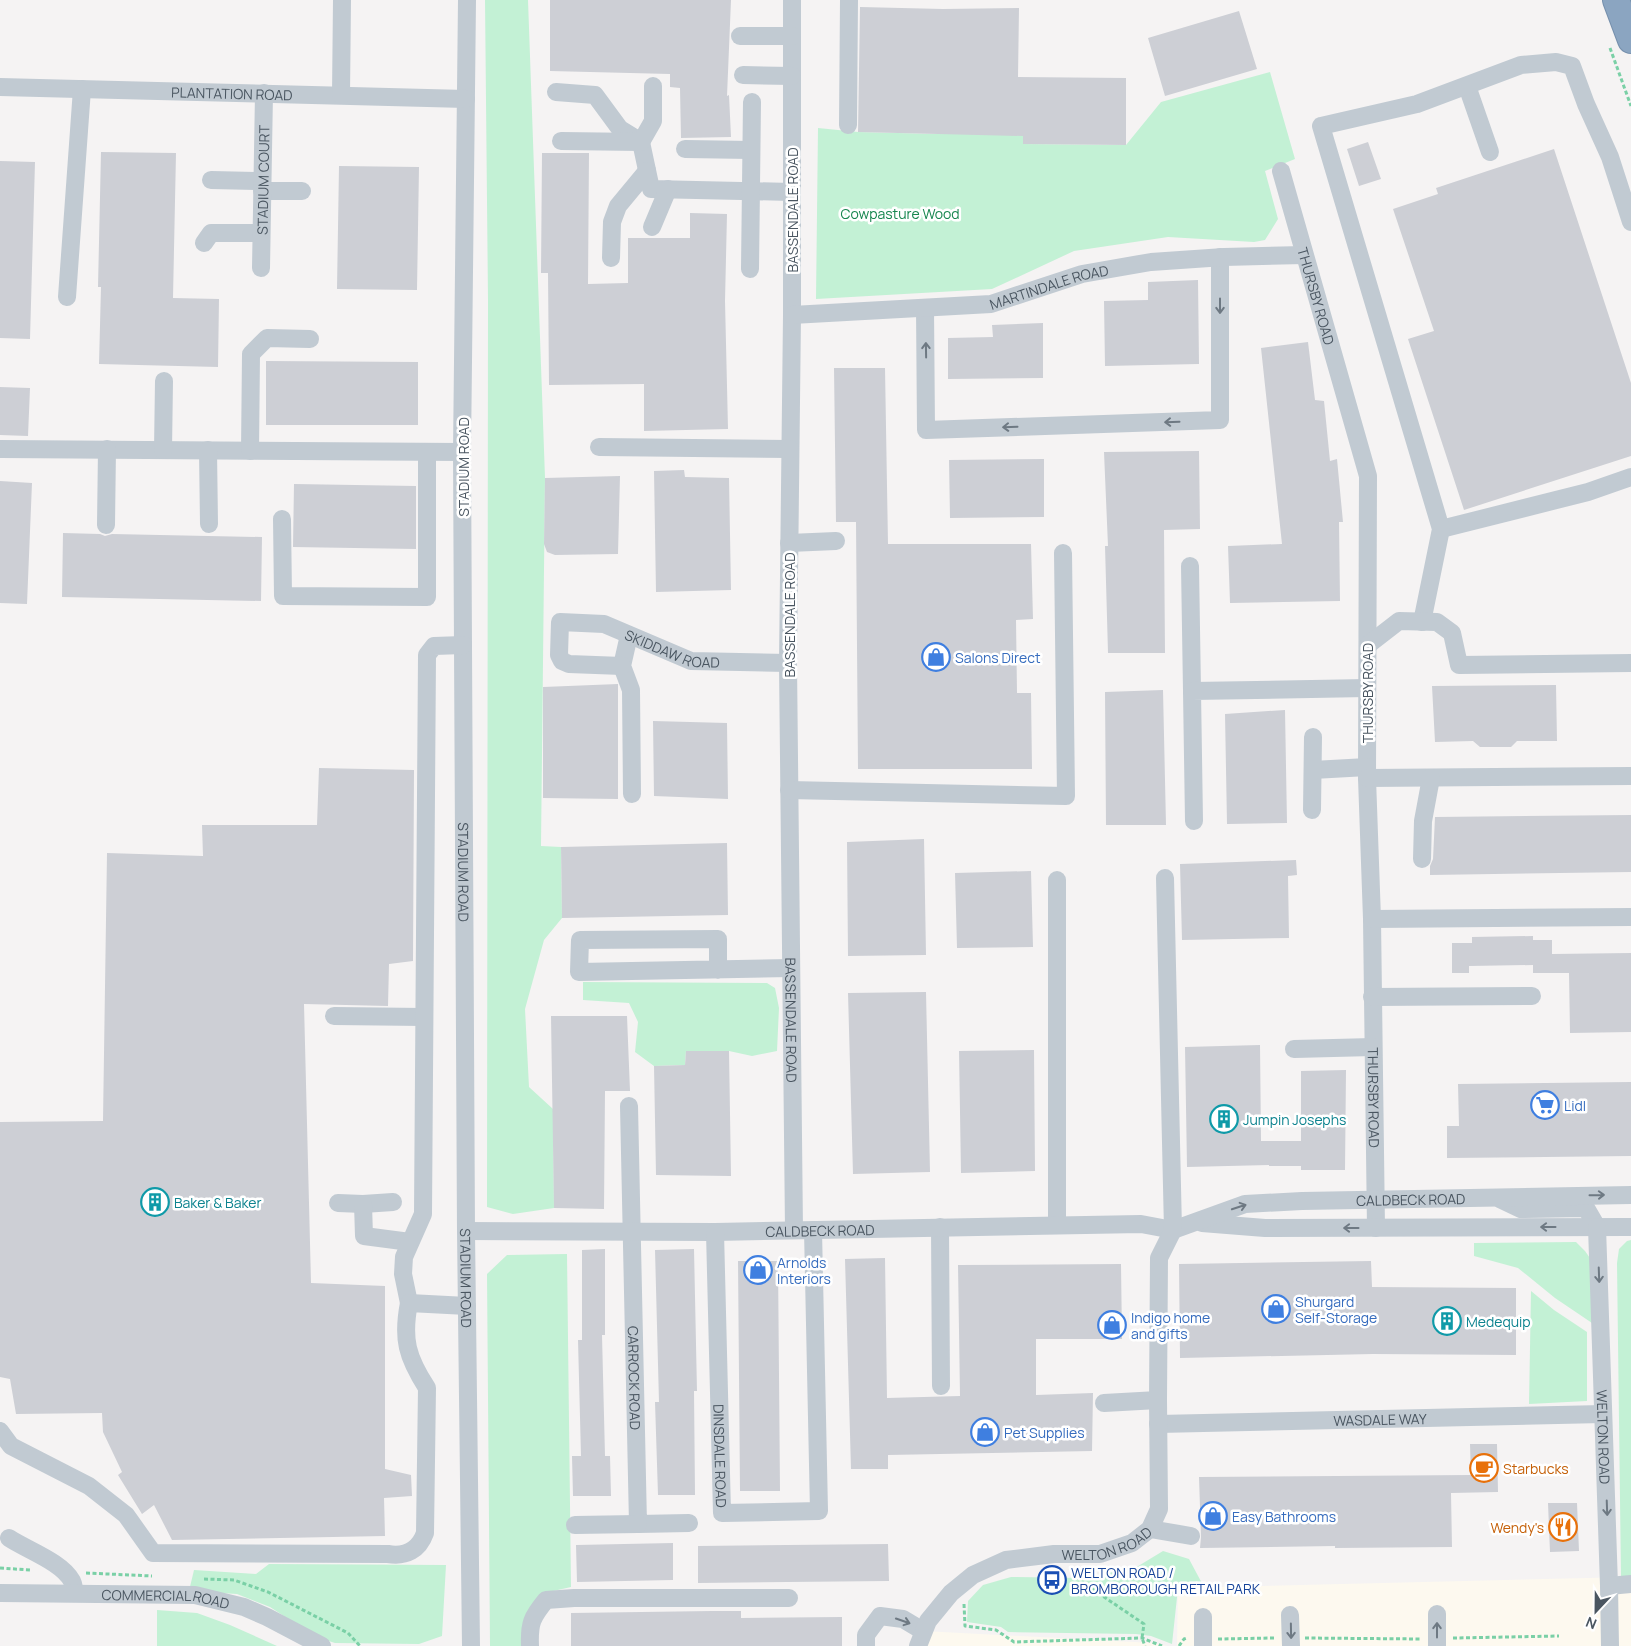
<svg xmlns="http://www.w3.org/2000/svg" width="1631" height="1646" viewBox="0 0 1631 1646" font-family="Manrope,sans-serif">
<rect width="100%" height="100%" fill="#f5f3f3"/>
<path fill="#fdf9ef" d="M1631,1577v69h-454l1,-58z
M923,1631l230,12 14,3h-249z"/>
<path fill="#c3f1d5" d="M485,0h43l17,478 -4,368 20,1 1,71 -18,22 -19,69 4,78 24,22 1,99 -41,6 -26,-7 1,-907z
M1270,72l25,87 -30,12 13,48 -13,21 -11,2 -86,-5 -94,14 -82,38 -176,10 2,-171 40,4 79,2 86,-2 1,12 102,1 35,-43z
M583,982l184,1 8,5 4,20 -2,43 -25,5 -23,-5h-43l-1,14 -31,1 -19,-14 3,-30 -9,-19 -46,-3z
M1631,1240v336l-10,1 -4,-314 2,-14 8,-8z
M1576,1242l9,9 7,10v62l-37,-25 -37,-30 -44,-12v-13z
M567,1254l4,333 -22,5 -25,54h-34l-3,-372 20,-19z
M1531,1291l23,19 33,22v69l-58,3z
M1163,1551l26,8 15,28 -26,1 -6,56 -21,-8 -15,-2 -128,-2 -7,-5 -34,-5 1,-21 15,-16 28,-8 70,1 54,-10z
M269,1564l177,1 -4,71 -23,8 -84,-1 -19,-6 -46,-30 -33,-13 -48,-3 5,-21 62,4z
M157,1610l40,3 33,12 47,21h-120z"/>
<path fill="#cdcfd5" d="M550,0h181l-4,96 2,-1 2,42 -50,1 -1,-50 -10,-1v-13l-120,-3z
M860,7l83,2 76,-1 -1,69 108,1v67l-103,-1v-8l-165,-4z
M1239,11l18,58 -92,27 -17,-58z
M1368,142l13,37 -22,7 -12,-37z
M1554,149l77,234v73l-167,54 -56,-171 26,-8 -41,-122 45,-15 -2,-6z
M101,152l75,1 -3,145 46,1 -1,68 -119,-3 2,-77h-3z
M542,153h47l-1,131 40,-1v-45h62v-25l37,1 -2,87 3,128 -84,2v-47l-95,1 -1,-112h-7z
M0,161l35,1 -5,177 -30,-1z
M339,166l80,1 -2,123 -80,-1z
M1198,280l1,84 -94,2 -1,-65 44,-1v-18z
M1043,323v55l-95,1v-41l45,-1 -1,-12z
M1308,342l7,58 9,1 6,60 7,-2 6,63h-4l1,79 -110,2 -2,-57 54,-2 -21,-196z
M266,361l152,1v63h-152z
M834,368h51l3,176h143l2,75 -17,1 1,73h14l1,76h-174l-2,-247h-20z
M0,387l30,1 -2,48 -28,-1z
M1199,451l1,78 -36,1 1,123h-57l-3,-107h3l-4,-94z
M1044,459v58l-94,1 -1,-58z
M684,470l1,7 44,1 2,112 -75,2 -2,-121z
M620,476l-2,78 -63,1 -8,-3 -3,-8 1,-66z
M0,481l32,2 -5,121 -27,-1z
M294,484l122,2v63l-123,-2z
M63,533l37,1 5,2 7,-2 150,3 -1,64 -199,-4z
M618,684v115l-75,-1v-111z
M1556,685l1,56h-40l-6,6h-31l-7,-6 -38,1 -3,-56z
M1163,690l3,135h-60l-1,-133z
M1285,710l2,113 -60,1 -2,-110z
M653,721l74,2 1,76 -74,-3z
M319,768l95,2 -1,191 -24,3 -1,42 -84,-2 7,279 74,3v183l26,6 1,21 -28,2 1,38 -213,4 -18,-35 -12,9 -24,-39 4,-3 -19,-40 -1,-19 -86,1 -6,-35 -10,-2v-255l103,-1 4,-268 96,3 -1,-31h115z
M1631,815v57l-201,3v-9l3,-7 2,-42z
M924,839l2,116 -78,1 -1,-114z
M727,843l1,72 -166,3 -1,-71z
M1296,860l1,15 -9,1 1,62 -107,2 -2,-76z
M1031,871l2,76 -76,1 -2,-75z
M1533,936v4h19v14l79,-1v79l-61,1 -1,-60h-36v-8l-64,1v7h-17v-30h20v-6z
M926,992l4,180 -77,2 -5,-181z
M551,1016h76l3,75h-25l-1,118 -50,-1z
M1260,1045l1,96h40v-70l45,-1 -1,100h-44v-4h-32v-1l-82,2 -2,-120z
M1034,1050l1,121 -74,2 -2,-122z
M686,1051h43l2,125 -75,-1 -2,-109 31,-1z
M1631,1082v74l-184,2v-32h12l-1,-42z
M605,1249v86h-3l3,121h5l1,40h-38l-1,-40h9l-3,-116h4v-90z
M694,1249l3,142h-3l1,104h-37l-3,-93h4l-4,-152z
M885,1258l2,140 73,-2 -2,-131 163,-1 1,75h-86v56l57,-2 -1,58 -204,4v14h-37l-6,-210z
M738,1261h40l2,230h-40z
M1371,1261l1,26 144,1v67l-143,-1 -193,4 -1,-94z
M1470,1444h27l1,48 -47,1 1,54 -117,1v-2l-135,2 1,-11 -2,-60 272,-2z
M1548,1503h29l2,48 -29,1z
M673,1543v37l-96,2 -1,-37z
M888,1544l1,37 -191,2v-37z
M712,1611h29v7l101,-1v29h-271v-33z"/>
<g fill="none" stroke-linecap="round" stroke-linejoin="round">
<defs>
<path id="highway" d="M1616,0l15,40"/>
</defs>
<use href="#highway" stroke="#7690ad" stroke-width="28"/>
<path stroke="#7ad0a6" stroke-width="3" stroke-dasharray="4 2.5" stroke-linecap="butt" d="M1610,48l21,58
M0,1568l30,2
M1080,1569l2,13 62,42 -2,14 3,8
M86,1573l66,3
M204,1579l30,1 34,12 80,41 12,13
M964,1604l1,22 31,4 18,12 128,-4 20,8
M1305,1638l117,1
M1453,1638l106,-2
M1218,1639l56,-1
M1179,1646l5,-7 3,-1"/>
<g stroke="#c1cad2" stroke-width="18">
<path id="s1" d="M467,0l-5,452 4,779 5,415"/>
<path id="s2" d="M792,0v315l-4,348 6,567"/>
<path d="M740,36h52"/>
<path d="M743,75l49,1"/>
<path d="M1467,86l23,66"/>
<path id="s3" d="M0,87l466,12"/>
<path d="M556,92l39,3 25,34 21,13 10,47 141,3"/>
<path d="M341,95l1,-95"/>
<path d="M848,125l1,-125"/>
<path d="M561,141l80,1 12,-21v-35"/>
<path d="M685,149l66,1"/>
<path id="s4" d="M1281,171l87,305 -1,302 5,141 4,309"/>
<path d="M211,180l51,1"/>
<path d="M262,191h40"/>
<path d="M652,227l16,-38"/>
<path d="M204,243l7,-10h50"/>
<path d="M611,258l1,-36 6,-16 29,-35"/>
<path id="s5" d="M261,268l3,-175"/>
<path d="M750,269l2,-167"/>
<path d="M67,297l15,-208"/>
<path d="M925,308l1,122 294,-10v-163"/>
<path id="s6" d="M792,315l199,-11 91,-30 69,-12 73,-5 80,-2"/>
<path d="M599,447l191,2"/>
<path d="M0,449l462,3"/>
<path d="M163,450l1,-69"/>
<path d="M208,450l1,74"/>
<path d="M250,451l1,-97 16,-16 43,1"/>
<path d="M282,519l1,77 144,1v-145"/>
<path d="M106,525l1,-76"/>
<path d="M1441,529l147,-37 43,-15"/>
<path d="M789,543l47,-2"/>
<path d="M1190,566l2,125"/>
<path d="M1422,622l19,-93 -120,-403 96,-22 104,-39 35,-3 16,4 14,38 24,53 21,65"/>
<path d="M629,635l-7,31 9,24 1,104"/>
<path d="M1368,645l31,-24 38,1 15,11 7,32 172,-2"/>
<path id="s7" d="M622,666l-53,-2 -7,-3 -3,-6 1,-33 44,2 87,37 97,2"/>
<path d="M1313,770l54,-3"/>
<path d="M1367,778l264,-2"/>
<path d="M789,790l277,6 -3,-243"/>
<path d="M1312,810l1,-73"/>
<path d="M1194,821l-2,-130 175,-3"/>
<path d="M1422,859l1,-38 8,-43"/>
<path d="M1057,880v345"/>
<path d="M1372,919l259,-2"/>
<path d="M718,970v-31l-138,1 -1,32 212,-4"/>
<path d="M1372,997l160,-1"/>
<path d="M334,1016l90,1"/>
<path d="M1294,1049l79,-2"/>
<path id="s8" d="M629,1106l9,418 51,-1"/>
<path d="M1500,1199l21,10 65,-1 11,19"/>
<path d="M338,1203l25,1 30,-2"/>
<path d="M363,1204l1,32 46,6"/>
<path d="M1202,1223l63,5 366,-1"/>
<path d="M940,1227l1,159"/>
<path id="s9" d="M1597,1227l12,359 1,60"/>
<path id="s10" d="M466,1231l249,1 426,-8 32,6 72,-26 57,-3 329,-6"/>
<path id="s11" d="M715,1232l7,281 97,-2 -6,-281"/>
<path d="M409,1303l-6,-29 1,-17 19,-43 4,-559 7,-9 29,-1"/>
<path d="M1104,1403l54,-3"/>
<path id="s12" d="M1158,1424l445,-10"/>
<path d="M0,1431l11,15 78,40 37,29 27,38 235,1c18,3 31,-4 37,-21l2,-145c-20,-31 -25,-49 -18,-85l58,3"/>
<path d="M575,1525l63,-1"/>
<path d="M1150,1529l41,7"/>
<path d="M9,1538c18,12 53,24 63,43 2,4 2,8 3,12"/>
<path d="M1609,1586l22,-2"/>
<path id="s13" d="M0,1593l195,2 49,12 23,10 55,29"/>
<path d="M1437,1614v32"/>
<path d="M1290,1615l1,31"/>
<path d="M1203,1617v29"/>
<path d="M530,1646c-1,-23 2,-29 16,-46l28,-2h215"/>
<path d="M866,1646v-11l14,-19 23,3 20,12"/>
<path id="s14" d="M918,1646l10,-25 23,-28 22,-18 33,-15 48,-6h46l32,-11 18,-14 9,-20 -1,-109 1,-142 14,-28 -8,-352"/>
</g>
<use href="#highway" stroke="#8ba5c1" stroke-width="26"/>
</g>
<defs><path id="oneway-shaft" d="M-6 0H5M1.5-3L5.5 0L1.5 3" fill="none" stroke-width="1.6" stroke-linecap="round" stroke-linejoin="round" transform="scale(1.25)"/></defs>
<g stroke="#6e7983">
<use href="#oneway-shaft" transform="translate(1220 306) rotate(90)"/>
<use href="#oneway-shaft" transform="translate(926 350) rotate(-91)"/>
<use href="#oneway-shaft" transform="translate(1172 422) rotate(178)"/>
<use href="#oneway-shaft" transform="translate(1010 427) rotate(178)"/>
<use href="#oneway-shaft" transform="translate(1597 1195) rotate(-1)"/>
<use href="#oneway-shaft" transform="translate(1239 1207) rotate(-18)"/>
<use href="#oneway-shaft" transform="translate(1548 1227) rotate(180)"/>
<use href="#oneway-shaft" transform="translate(1351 1228) rotate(-180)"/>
<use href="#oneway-shaft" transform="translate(1599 1275) rotate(88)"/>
<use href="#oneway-shaft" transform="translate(1607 1508) rotate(88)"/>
<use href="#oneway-shaft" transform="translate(903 1621) rotate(19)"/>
<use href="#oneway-shaft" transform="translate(1437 1630) rotate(-90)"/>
<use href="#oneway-shaft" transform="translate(1291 1631) rotate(89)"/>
</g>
<defs>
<symbol id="shop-ring" viewBox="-11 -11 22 22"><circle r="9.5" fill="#fff" stroke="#3f7fe0" stroke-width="1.5"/><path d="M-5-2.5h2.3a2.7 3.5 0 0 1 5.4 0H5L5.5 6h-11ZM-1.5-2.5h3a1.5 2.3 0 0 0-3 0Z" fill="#3f7fe0"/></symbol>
<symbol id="supermarket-ring" viewBox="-11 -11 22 22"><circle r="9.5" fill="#fff" stroke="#3f7fe0" stroke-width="1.5"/><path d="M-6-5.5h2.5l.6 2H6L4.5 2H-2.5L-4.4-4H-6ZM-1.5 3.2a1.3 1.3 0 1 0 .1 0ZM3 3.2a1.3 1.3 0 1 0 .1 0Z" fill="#3f7fe0"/></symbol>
<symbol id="building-ring" viewBox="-11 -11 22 22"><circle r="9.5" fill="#fff" stroke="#0f9aa8" stroke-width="1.5"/><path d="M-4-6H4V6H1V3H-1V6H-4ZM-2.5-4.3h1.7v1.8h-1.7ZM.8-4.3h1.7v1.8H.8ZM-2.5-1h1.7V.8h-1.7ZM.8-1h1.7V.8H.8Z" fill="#0f9aa8"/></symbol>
<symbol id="cafe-ring" viewBox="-11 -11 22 22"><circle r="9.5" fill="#fff" stroke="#e8710a" stroke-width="1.5"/><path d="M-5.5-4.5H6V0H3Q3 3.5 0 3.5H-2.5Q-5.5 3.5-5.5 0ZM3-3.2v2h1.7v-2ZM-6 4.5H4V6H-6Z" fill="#e8710a"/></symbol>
<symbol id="restaurant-ring" viewBox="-11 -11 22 22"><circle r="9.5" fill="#fff" stroke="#e8710a" stroke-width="1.5"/><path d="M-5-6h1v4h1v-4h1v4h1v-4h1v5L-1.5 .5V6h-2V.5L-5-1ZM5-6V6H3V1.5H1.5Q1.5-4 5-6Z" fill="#e8710a"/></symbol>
<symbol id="bus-ring" viewBox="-11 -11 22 22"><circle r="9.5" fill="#fff" stroke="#1a4fb4" stroke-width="1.5"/><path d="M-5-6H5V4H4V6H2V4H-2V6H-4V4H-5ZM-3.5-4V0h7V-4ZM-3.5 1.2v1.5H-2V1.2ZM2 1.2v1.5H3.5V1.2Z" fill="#1a4fb4"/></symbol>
</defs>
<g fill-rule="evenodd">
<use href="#shop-ring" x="920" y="641" width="32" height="32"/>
<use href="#supermarket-ring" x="1529" y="1089" width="32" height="32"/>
<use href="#building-ring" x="1208" y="1103" width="32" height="32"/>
<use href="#building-ring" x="139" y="1186" width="32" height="32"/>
<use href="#shop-ring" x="742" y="1254" width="32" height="32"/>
<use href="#shop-ring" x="1260" y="1293" width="32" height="32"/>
<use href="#building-ring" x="1431" y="1305" width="32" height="32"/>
<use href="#shop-ring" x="1096" y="1309" width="32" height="32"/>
<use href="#shop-ring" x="969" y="1416" width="32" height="32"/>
<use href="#cafe-ring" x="1468" y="1452" width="32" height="32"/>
<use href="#shop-ring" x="1197" y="1500" width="32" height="32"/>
<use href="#restaurant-ring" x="1547" y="1511" width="32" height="32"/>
<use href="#bus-ring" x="1036" y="1564" width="32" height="32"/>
</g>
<g text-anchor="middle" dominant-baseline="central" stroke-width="5" stroke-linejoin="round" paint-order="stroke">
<g font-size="14" fill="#4a5661" stroke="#fff">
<text stroke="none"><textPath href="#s3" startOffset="232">PLANTATION ROAD</textPath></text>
<text stroke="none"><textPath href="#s5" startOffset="88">STADIUM COURT</textPath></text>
<text transform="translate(792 210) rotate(-90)">BASSENDALE ROAD</text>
<text stroke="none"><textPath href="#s6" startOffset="260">MARTINDALE ROAD</textPath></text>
<text stroke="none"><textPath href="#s4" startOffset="130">THURSBY ROAD</textPath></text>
<text transform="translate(463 467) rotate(-90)">STADIUM ROAD</text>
<text transform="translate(789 615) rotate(-90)">BASSENDALE ROAD</text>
<text stroke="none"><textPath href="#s7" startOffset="218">SKIDDAW ROAD</textPath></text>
<text transform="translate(1367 693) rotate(-90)">THURSBY ROAD</text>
<text stroke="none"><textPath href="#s1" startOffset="872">STADIUM ROAD</textPath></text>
<text stroke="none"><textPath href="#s2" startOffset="1020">BASSENDALE ROAD</textPath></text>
<text stroke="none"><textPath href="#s4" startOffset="939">THURSBY ROAD</textPath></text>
<text stroke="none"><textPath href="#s10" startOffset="950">CALDBECK ROAD</textPath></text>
<text stroke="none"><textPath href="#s10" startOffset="354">CALDBECK ROAD</textPath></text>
<text stroke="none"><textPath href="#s1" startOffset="1278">STADIUM ROAD</textPath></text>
<text stroke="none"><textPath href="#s8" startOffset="272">CARROCK ROAD</textPath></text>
<text stroke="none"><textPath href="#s12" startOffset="222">WASDALE WAY</textPath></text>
<text stroke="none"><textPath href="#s9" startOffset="210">WELTON ROAD</textPath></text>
<text stroke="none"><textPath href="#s11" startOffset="224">DINSDALE ROAD</textPath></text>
<text stroke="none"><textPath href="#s14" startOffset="231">WELTON ROAD</textPath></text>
<text stroke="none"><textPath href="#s13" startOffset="166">COMMERCIAL ROAD</textPath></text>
</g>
<g font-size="14" fill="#17864f" stroke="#fff">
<text x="900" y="213">Cowpasture Wood</text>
</g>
<g font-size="14" fill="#366cbe" stroke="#fff" text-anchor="start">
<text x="955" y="657">Salons Direct</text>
<text x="1564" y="1105">Lidl</text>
<text x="777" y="1262">Arnolds<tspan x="777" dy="16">Interiors</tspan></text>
<text x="1295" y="1301">Shurgard<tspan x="1295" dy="16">Self-Storage</tspan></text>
<text x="1131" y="1317">Indigo home<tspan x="1131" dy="16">and gifts</tspan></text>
<text x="1004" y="1432">Pet Supplies</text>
<text x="1232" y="1516">Easy Bathrooms</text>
</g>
<g font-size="14" fill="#0d838f" stroke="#fff" text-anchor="start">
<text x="1243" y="1119">Jumpin Josephs</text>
<text x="174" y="1202">Baker &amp; Baker</text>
<text x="1466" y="1321">Medequip</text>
</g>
<g font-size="14" fill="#c56008" stroke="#fff" text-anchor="start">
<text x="1503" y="1468">Starbucks</text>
<text x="1544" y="1527" text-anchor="end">Wendy's</text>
</g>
<g font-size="14" fill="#164399" stroke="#fff" text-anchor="start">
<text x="1071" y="1572">WELTON ROAD /<tspan x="1071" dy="16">BROMBOROUGH RETAIL PARK</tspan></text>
</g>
</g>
<g transform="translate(1596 1611) rotate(202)" stroke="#ffffff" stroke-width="4" paint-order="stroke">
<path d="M0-4L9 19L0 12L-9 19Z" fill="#4a5661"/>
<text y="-8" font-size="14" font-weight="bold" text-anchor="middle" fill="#4a5661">N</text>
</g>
</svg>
